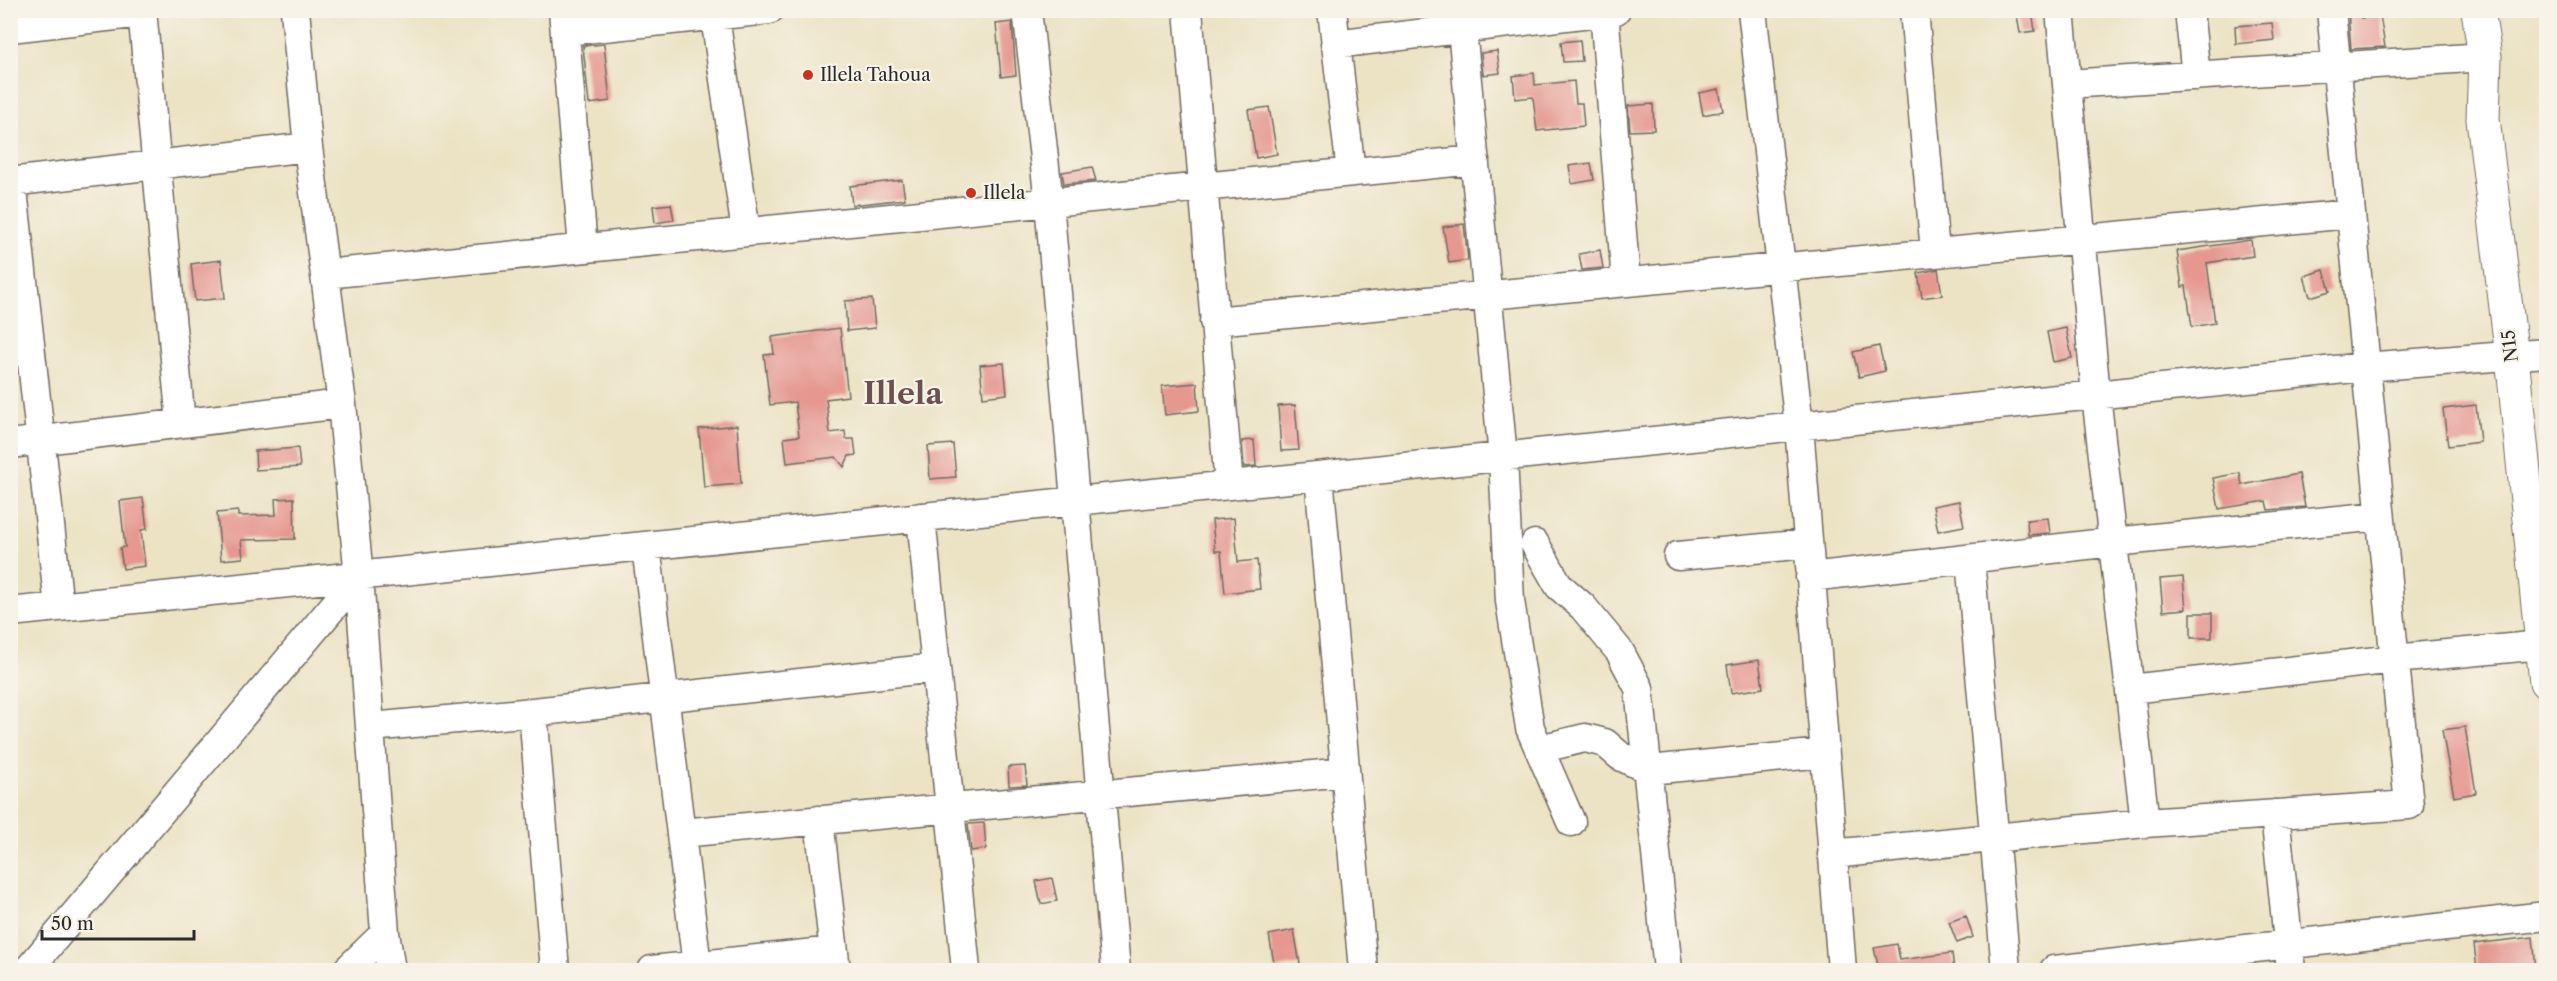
<svg xmlns="http://www.w3.org/2000/svg" width="2557" height="981" viewBox="0 0 2557 981" font-family="'Libre Caslon Text',serif">
<rect width="100%" height="100%" fill="#f7f3e8"/>
<filter id="ink" filterUnits="userSpaceOnUse"><feTurbulence type="fractalNoise" baseFrequency=".0167" numOctaves="2"/><feDisplacementMap in="SourceGraphic" scale="12" xChannelSelector="R" yChannelSelector="G"/><feConvolveMatrix kernelMatrix="1 2 1 2 8 2 1 2 1" color-interpolation-filters="sRGB"/></filter>
<filter id="wash" filterUnits="userSpaceOnUse"><feTurbulence type="fractalNoise" baseFrequency=".008" numOctaves="4" result="noise"/><feDisplacementMap in="SourceGraphic" scale="24" xChannelSelector="R" yChannelSelector="G"/><feGaussianBlur stdDeviation="1.35" result="paint"/><feColorMatrix in="noise" values="0 0 0 0 0 0 0 0 0 0 0 0 0 0 0 0 0 1.4 0 .05"/><feComposite in="paint" operator="in"/></filter>
<g filter="url(#wash)">
<rect width="100%" height="100%" fill="#ece3c5"/>
<g id="blocks">
<path fill="#e59790" d="M2016,10h16l3,21 -15,2z
M2348,10h13v8l19,-3 5,32 -34,2z
M1012,22l4,53 -15,2 -5,-53z
M2272,23l2,17 -38,4 -1,-18z
M1580,40l2,21 -19,1 -2,-20z
M604,44l6,57 -21,3 -6,-58z
M1497,51l3,22 -17,2 -2,-22z
M1534,73l1,12 39,-4 2,22h6l2,23 -47,5 -4,-34 -18,2 -2,-23z
M1719,89l4,22 -20,4 -4,-22z
M1653,104l1,26 -24,1 -2,-25z
M1269,107l8,47 -21,4 -8,-48z
M1591,163l3,17 -22,4 -3,-18z
M1092,167l4,14 -32,3 -2,-12z
M902,180l3,19 -53,6 -2,-19z
M671,204l3,16 -19,3 -2,-17z
M1464,224l4,36 -19,3 -6,-36z
M2251,240l2,16 -46,7 8,60 -23,4 -6,-41 -4,1 -5,-36z
M1600,250l3,18 -21,2 -3,-16z
M221,260l4,38 -30,3 -4,-37z
M1938,269l4,26 -20,3 -4,-25z
M2324,270l6,21 -20,6 -6,-21z
M872,299l3,29 -28,3 -2,-30z
M840,328l8,68 -22,3 4,34 15,-2 1,8h8l2,16 -7,1 -5,11 -8,-10 -49,6 -3,-25 15,-2 -4,-34 -25,3 -6,-50 10,-1 -2,-17z
M2066,328l6,30 -19,4 -6,-30z
M1879,346l6,25 -26,6 -6,-25z
M1004,363l3,31 -24,3 -3,-32z
M1197,383l2,28 -34,4 -3,-29z
M1295,405l4,45 -18,1 -3,-45z
M2476,405l4,37 -32,4 -5,-37z
M737,425l4,59 -37,3 -5,-58z
M1254,440l2,26 -12,1 -2,-26z
M953,444l3,33 -26,2 -2,-33z
M298,448l2,19 -44,3 -1,-19z
M2240,473l2,12 57,-11 6,33 -37,3 -2,-9 -47,8 -6,-31z
M143,498l4,31 -6,1 4,36 -22,3 -3,-21 5,-1 -5,-46z
M294,498l1,41 -54,1 2,18 -22,2 -4,-47 21,-2v5l38,-1 -1,-16z
M1959,501l5,25 -26,5 -5,-25z
M1234,518l4,44 19,-2 3,29 -35,4 -4,-42h-6l-3,-31z
M2048,518l2,15 -22,2 -1,-15z
M2183,577l3,32 -23,2 -3,-32z
M2191,613h21v25h-21z
M1759,660l4,28 -32,5 -4,-28z
M2465,727l11,66 -22,4 -12,-67z
M1025,766l2,19 -18,1 -1,-19z
M984,823l2,26 -15,2 -3,-27z
M1052,878l5,23 -16,3 -5,-23z
M1966,916l7,21 -16,6 -8,-21z
M1294,930l6,34 -25,5 -6,-34z
M2533,937l3,33h-59l-3,-26z
M1897,944l3,16 52,-7 2,17h-75l-5,-22z"/>
</g>
</g>
<g filter="url(#ink)">
<use href="#blocks" fill-opacity="0" stroke="#6f6b61" stroke-width="1.5"/>
<g fill="none" stroke-linecap="round" stroke-linejoin="round">
<defs>
<path id="minor" d="M142,10l39,413
M563,10l20,238
M714,10l32,222
M1027,10l22,192 67,768
M1188,10l41,475
M1332,10l19,162
M1604,10l22,272
M1752,10l47,416 43,544
M1914,10l21,243
M2060,10l36,385 49,428
M2189,10l7,66
M10,28l132,-15
M1462,29l41,428 7,144 20,127 41,94
M565,31l204,-21
M1335,44l281,-34
M2067,84l418,-27
M12,181l47,426
M10,182l298,-35
M325,274l1150,-114
M1214,321l1136,-107
M10,444l332,-40
M1319,476l44,494
M921,517l45,453
M1535,544l24,42 24,21 37,45 19,36 29,282
M646,546l51,420
M1678,556l129,-12
M1970,559l36,411
M359,576l26,357 6,37
M1810,577l303,-35 267,-26
M10,612l2354,-245 182,-14
M2130,689l264,-30 148,-14
M533,712l22,258
M371,727l162,-15 403,-44
M1539,749l46,-11 20,5 15,13 29,14 175,-17
M2275,814l16,156
M819,820l17,150
M681,833l664,-61
M1832,854l313,-31 264,-18 -78,-795
M28,970l331,-394 -17,-172 -34,-257 -13,-137
M347,970l38,-37
M652,970l182,-19
M2054,970l492,-54"/>
<path id="major" d="M2478,10l7,47 -2,62 29,238 34,325"/>
</defs>
<use href="#minor" stroke="#6f6b61" stroke-width="31"/>
<use href="#major" stroke="#6f6b61" stroke-width="35"/>
<use href="#minor" stroke="#fff" stroke-width="28"/>
<use href="#major" stroke="#fff" stroke-width="33"/>
</g>
</g>
<g fill="#c8321e" stroke="#f7f3e8" stroke-width="2">
<circle cx="808" cy="75" r="6"/>
<circle cx="971" cy="193" r="6"/>
</g>
<g text-anchor="middle" dominant-baseline="central" stroke-width="4.5" stroke-linejoin="round" paint-order="stroke">
<g font-size="18" fill="#2b2b2b" stroke="#f7f3e8" text-anchor="start">
<text x="820" y="75">Illela Tahoua</text>
<text x="983" y="193">Illela</text>
</g>
<g font-size="18" fill="#2b2b2b" stroke="#f7f3e8">
<text transform="translate(2510 346) rotate(-97)">N15</text>
</g>
<g font-size="30" font-weight="bold" fill="#6c514e" stroke="#f7f3e8">
<text x="903" y="393">Illela</text>
</g>
</g>
<rect width="2557" height="981" fill="none" stroke="#f7f3e8" stroke-width="36"/>
<path d="M42 930v9h152v-9" fill="none" stroke="#2b2b2b" stroke-width="3"/>
<text x="51" y="930" font-size="18" fill="#2b2b2b" stroke="#f7f3e8" stroke-width="4.5" paint-order="stroke">50 m</text>
</svg>
